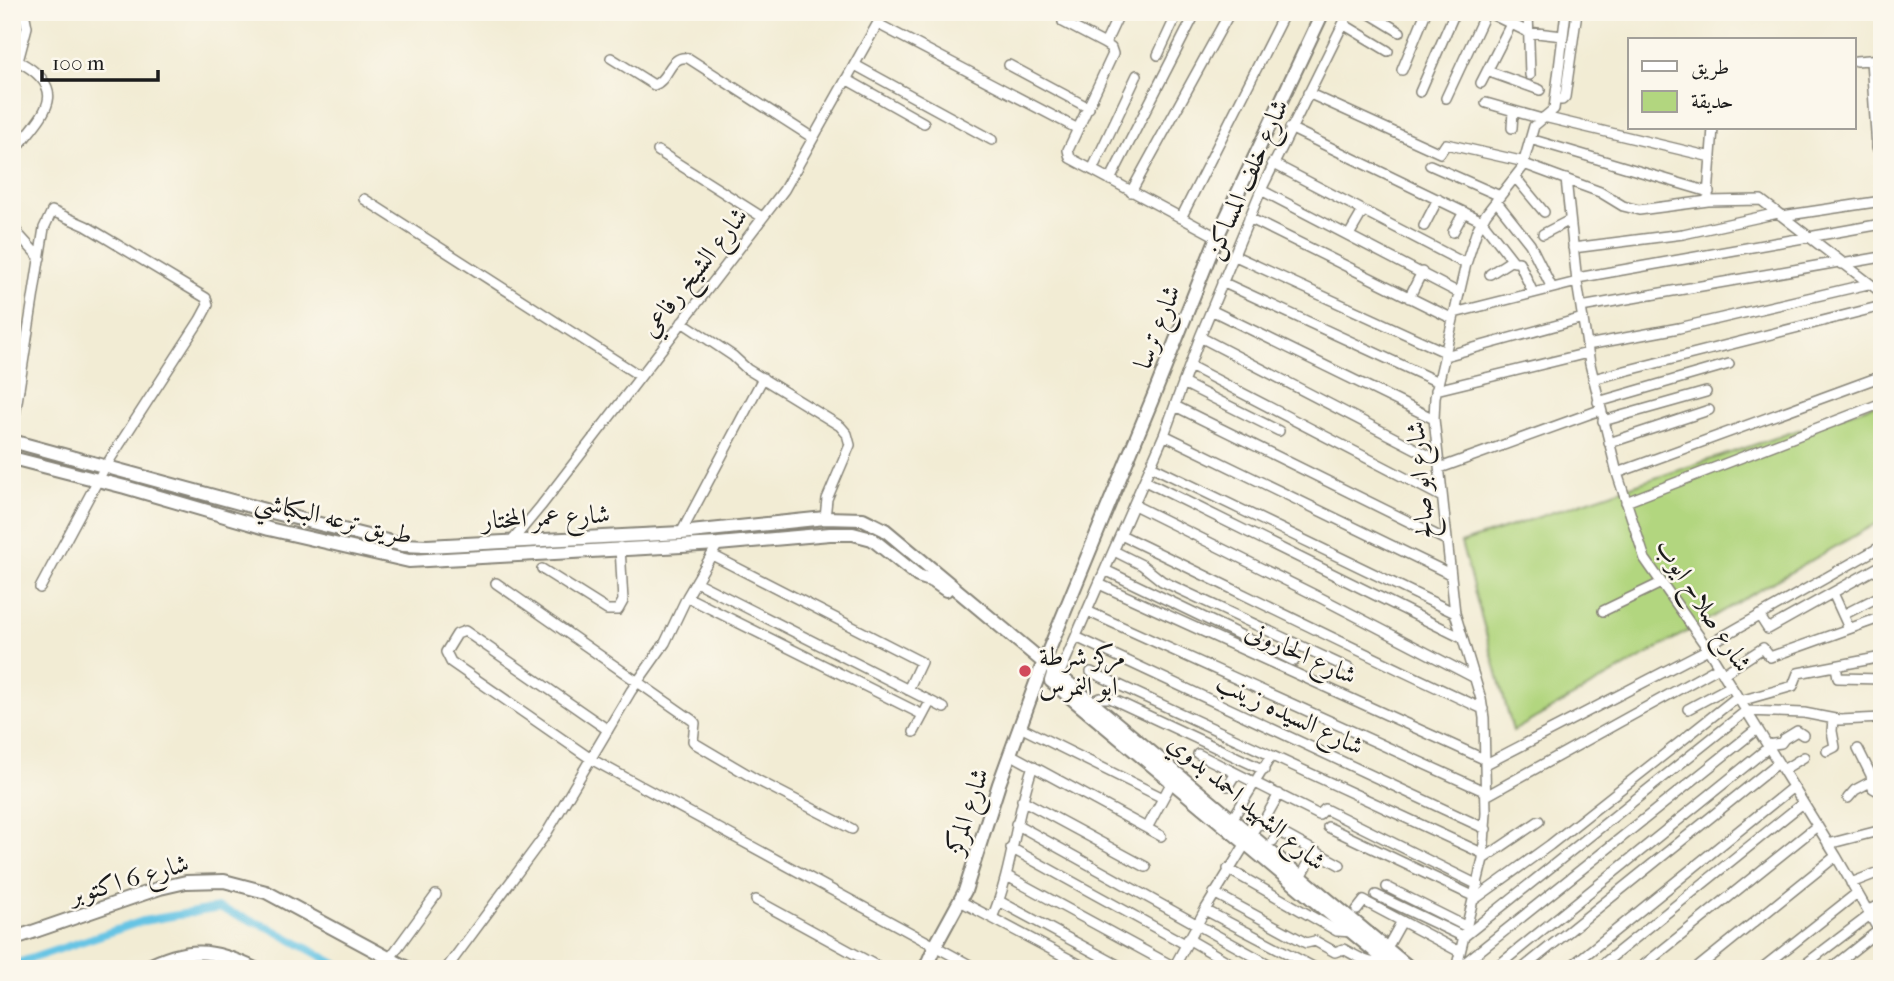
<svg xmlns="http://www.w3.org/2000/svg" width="1894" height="981" viewBox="0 0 1894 981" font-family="'IM FELL French Canon',Amiri,serif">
<rect width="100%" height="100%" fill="#fbf7ec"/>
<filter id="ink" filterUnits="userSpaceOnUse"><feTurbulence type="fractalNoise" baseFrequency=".0143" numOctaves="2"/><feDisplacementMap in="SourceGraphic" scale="14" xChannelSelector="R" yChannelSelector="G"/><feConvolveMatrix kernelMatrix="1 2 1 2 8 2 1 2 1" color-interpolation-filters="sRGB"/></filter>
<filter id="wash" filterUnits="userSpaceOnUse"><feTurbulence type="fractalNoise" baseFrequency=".00686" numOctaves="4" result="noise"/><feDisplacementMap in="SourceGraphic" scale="28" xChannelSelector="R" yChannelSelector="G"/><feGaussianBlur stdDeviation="1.57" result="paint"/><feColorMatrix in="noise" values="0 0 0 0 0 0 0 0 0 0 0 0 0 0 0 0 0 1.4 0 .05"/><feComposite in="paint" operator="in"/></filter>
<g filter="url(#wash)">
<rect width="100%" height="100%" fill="#f2ecd4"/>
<path fill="#b2d67f" stroke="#67794e" stroke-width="2" d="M1882,402v118l-369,211 -52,-188z"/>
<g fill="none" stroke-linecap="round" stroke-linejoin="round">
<path stroke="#66c4e4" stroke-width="8" d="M12,965l131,-44 76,-13 51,20 75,41"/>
</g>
</g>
<g filter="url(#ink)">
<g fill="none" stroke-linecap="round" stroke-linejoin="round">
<defs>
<path id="street" d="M1065,12l-2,10 42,22 6,4 2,6 -45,96 2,8 147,79
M1367,12l33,20
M1487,12l41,20 35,4
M1528,12l2,63
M878,24l200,105
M1343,24l45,27
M1105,44l15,-32
M1158,55l20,-43
M611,58l43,27c15,-5 15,-30 34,-27l125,80
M1871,60l6,88
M1856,61l26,-2
M855,65l137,75
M1009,65l80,43
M1402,70l24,-58
M1487,71l53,19
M846,79l78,44
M1481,83l30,-59
M1420,92l35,-80
M1308,93l132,60 6,-9 79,18
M1446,98l40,-86
M1556,100h6l3,-3 12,-85
M1486,103l56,16
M1544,117l167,40
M1290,128l192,93 32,41h5l14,31
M1512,128l1,-17
M1530,139l179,53
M658,151l104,66
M12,155c25,-37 65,-62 6,-94l9,-34 -3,-15
M1272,163l194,101
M1524,164l76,28 23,14 16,4 69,-9 53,-1 121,93
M1430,165l70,31
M1092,170l45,-95
M1515,177l29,35
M1566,179l11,103 13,82 27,109 28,86 63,90 128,207 46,80
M1110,180l86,-168
M1261,190l198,103
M1131,192l99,-180
M1708,196l5,-68
M364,199l276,177
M1496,201l34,43 22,44
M1782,216l100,-15
M1181,218l104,-206
M1249,218l204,101
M12,225l7,10 21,23
M1424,226l14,-27
M1453,232l11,-20
M1543,234l27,-14
M1349,235l14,-24
M1573,248l110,-14 95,-21
M1233,255l212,97
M1842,264l40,-7
M1490,274l22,-14
M1577,278l305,-54
M1222,282l216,100
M1409,298l13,-26
M1581,307l258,-45
M1211,310l223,109
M1454,313l123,-31
M682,322l51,34 14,13 93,57 7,8 3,11 -23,54 -2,19
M1200,337l239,124
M1587,345l92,-17 189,-44
M1445,356l138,-38
M1190,366l252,131
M1593,379l289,-73
M1183,383l96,48
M1436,390l152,-37
M1598,402l131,-38
M1175,406l271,134
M1603,421l103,-29
M12,434l32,-206 8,-17 34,15 120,72 2,7 -8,15 -95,147 -65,121
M1164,435l286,139
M1609,443l100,-33
M1151,466l304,147
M1440,468l160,-58
M1617,473l265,-97
M1145,481l317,157
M1626,502l256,-99
M1134,505l187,93 154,80
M681,533l82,-155
M1121,535c121,58 240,118 362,174
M512,541l29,-35 243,-316 100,-178
M1114,551l28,14 20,16 188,88
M712,555l209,107 -13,28
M542,569l65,41h11l5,-9 -3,-54
M1105,570l189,91
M696,582l248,126
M496,583l196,137 3,3 -2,18 3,3 61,36 95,49
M1099,584l387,176
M1833,593l16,35
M687,597l236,118
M1087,611l399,181
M1603,611l58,-28
M1759,615l9,14 114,-64
M1843,615l39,-20
M1076,637l410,192
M1706,646l176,-100
M1836,666l2,12 44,1
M1091,672l393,182
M1723,674l40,-26 7,9 112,-40
M1059,675l105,-240 36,-98 61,-147 88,-178
M1740,701l53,-15 5,-13 84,-16
M1092,702l8,-4h10l154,72
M1688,709l43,-23
M1020,727l143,71
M608,730l-143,-99 -8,3 -11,18 5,10 140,97 386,210
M914,732l16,-30
M1767,745l14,-2 3,-4 13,-8 6,4
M1858,749l13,26 2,13 9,5
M1827,751l8,-4 -3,-16 1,-12
M1010,754l151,82
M1198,754l121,61 6,-6 153,76
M1486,764l222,-115
M1783,770l21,-13
M1228,786l8,-13
M1486,796l233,-129
M1848,798l7,-8 17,-9
M1022,800l124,67
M1230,823l41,-67
M1016,824l261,145
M1262,824l17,-30
M1328,827l147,70
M1147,828l27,-50
M1273,841l6,-10
M1828,844l54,-14
M1011,848l174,96
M1483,859l56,-38
M1228,869l109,62 16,1
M1007,876l171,93
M1301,877l14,-26
M1851,883l31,-12
M1387,887l80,40
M1214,893l92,50 9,-2 20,11 8,-3c13,6 30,20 42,10
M1376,895l88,42
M1475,899l75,-54 187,-148
M756,900l126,69
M960,901l128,68
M999,901l126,68
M1205,910l112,59
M1357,910l7,-9 96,51
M1867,910l15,-5
M992,918c21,-49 23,-102 41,-152
M1466,935l280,-224 58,2 36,7 42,-2
M1188,939l52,30
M1387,948l15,-27
M390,958l46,-63
M446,969l100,-135 85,-143 34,-48 22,-46 31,-53
M1173,969l32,-59 52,-85 5,-1 7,2 71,39
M1456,969l27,-110 3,-46 -2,-95 -3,-19 -26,-86 -21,-194 1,-22 31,-133 11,-34 9,-16 36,-46 12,-42 20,-17 12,-97
M1457,969l300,-240
M1494,969l275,-222
M1522,969l256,-206
M1568,969l225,-182
M1597,969l206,-166
M1639,969l178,-143
M1696,969l140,-113
M1761,969l96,-76
M1799,969l71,-54
M1830,969l49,-39"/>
<path id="secondary" d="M12,441l260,71 131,33 24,1 254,-13 144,-15 38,1 22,11 526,439
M12,458l113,29 144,42 140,32 309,-17 112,-10h23l19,5 46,37 15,5 13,9
M1054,671l-3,10 345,288
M12,939l148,-51 26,-6 38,-1 42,11 143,77
M143,969c44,-23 70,-21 112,0
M925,969l10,-23 30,-55 34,-107 42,-115 113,-274 63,-158 106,-225"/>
</defs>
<use href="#street" stroke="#878478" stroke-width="12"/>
<use href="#secondary" stroke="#878478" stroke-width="16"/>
<use href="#street" stroke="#fff" stroke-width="9"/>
<use href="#secondary" stroke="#fff" stroke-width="12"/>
</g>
</g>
<circle fill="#d1495b" stroke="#fbf7ec" stroke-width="2.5" cx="1025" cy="671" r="7"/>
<g text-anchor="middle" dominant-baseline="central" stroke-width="5" stroke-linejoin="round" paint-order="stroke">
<g font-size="26" fill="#1c1c1c" stroke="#fbf7ec">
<text transform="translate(1246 179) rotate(-66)">شارع خلف المساكن</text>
<text transform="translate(694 272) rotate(-52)">شارع الشيخ رفاعي</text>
<text transform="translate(1157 327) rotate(-69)">شارع ترسا</text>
<text transform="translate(1420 480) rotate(-95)">شارع ابو صالح</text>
<text transform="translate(546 517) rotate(-3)">شارع عمر المختار</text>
<text transform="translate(334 518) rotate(13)">طريق ترعه البكباشي</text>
<text transform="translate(1704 605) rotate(57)">شارع صلاح ايوب</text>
<text transform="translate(1301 653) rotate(24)">شارع الحارونى</text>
<text transform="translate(1290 714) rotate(25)">شارع السيده زينب</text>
<text transform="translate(1247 802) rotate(40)">شارع الشهيد احمد بدوي</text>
<text transform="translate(967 811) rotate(-72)">شارع المركز</text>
<text transform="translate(129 879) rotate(-16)">شارع 6 اكتوبر</text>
</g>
<g font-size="26" fill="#1c1c1c" stroke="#fbf7ec" text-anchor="start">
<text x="1039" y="656">مركز شرطة<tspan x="1039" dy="30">ابو النمرس</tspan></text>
</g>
</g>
<rect width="1894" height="981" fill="none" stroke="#fbf7ec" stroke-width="42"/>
<rect x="1628" y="38" width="228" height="91" fill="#fbf7ec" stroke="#a29f99" stroke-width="2"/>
<rect x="1642" y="61" width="35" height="10" fill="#ffffff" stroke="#a29f99" stroke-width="2"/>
<text x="1691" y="74" font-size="21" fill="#1c1c1c">طريق</text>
<rect x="1642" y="91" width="35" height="21" fill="#b2d67f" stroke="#a29f99" stroke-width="2"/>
<text x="1691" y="108" font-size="21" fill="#1c1c1c">حديقة</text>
<path d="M42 70v10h116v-10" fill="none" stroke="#1c1c1c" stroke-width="3.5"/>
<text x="52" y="70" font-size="21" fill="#1c1c1c" stroke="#fbf7ec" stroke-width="5" paint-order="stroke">100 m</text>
</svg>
